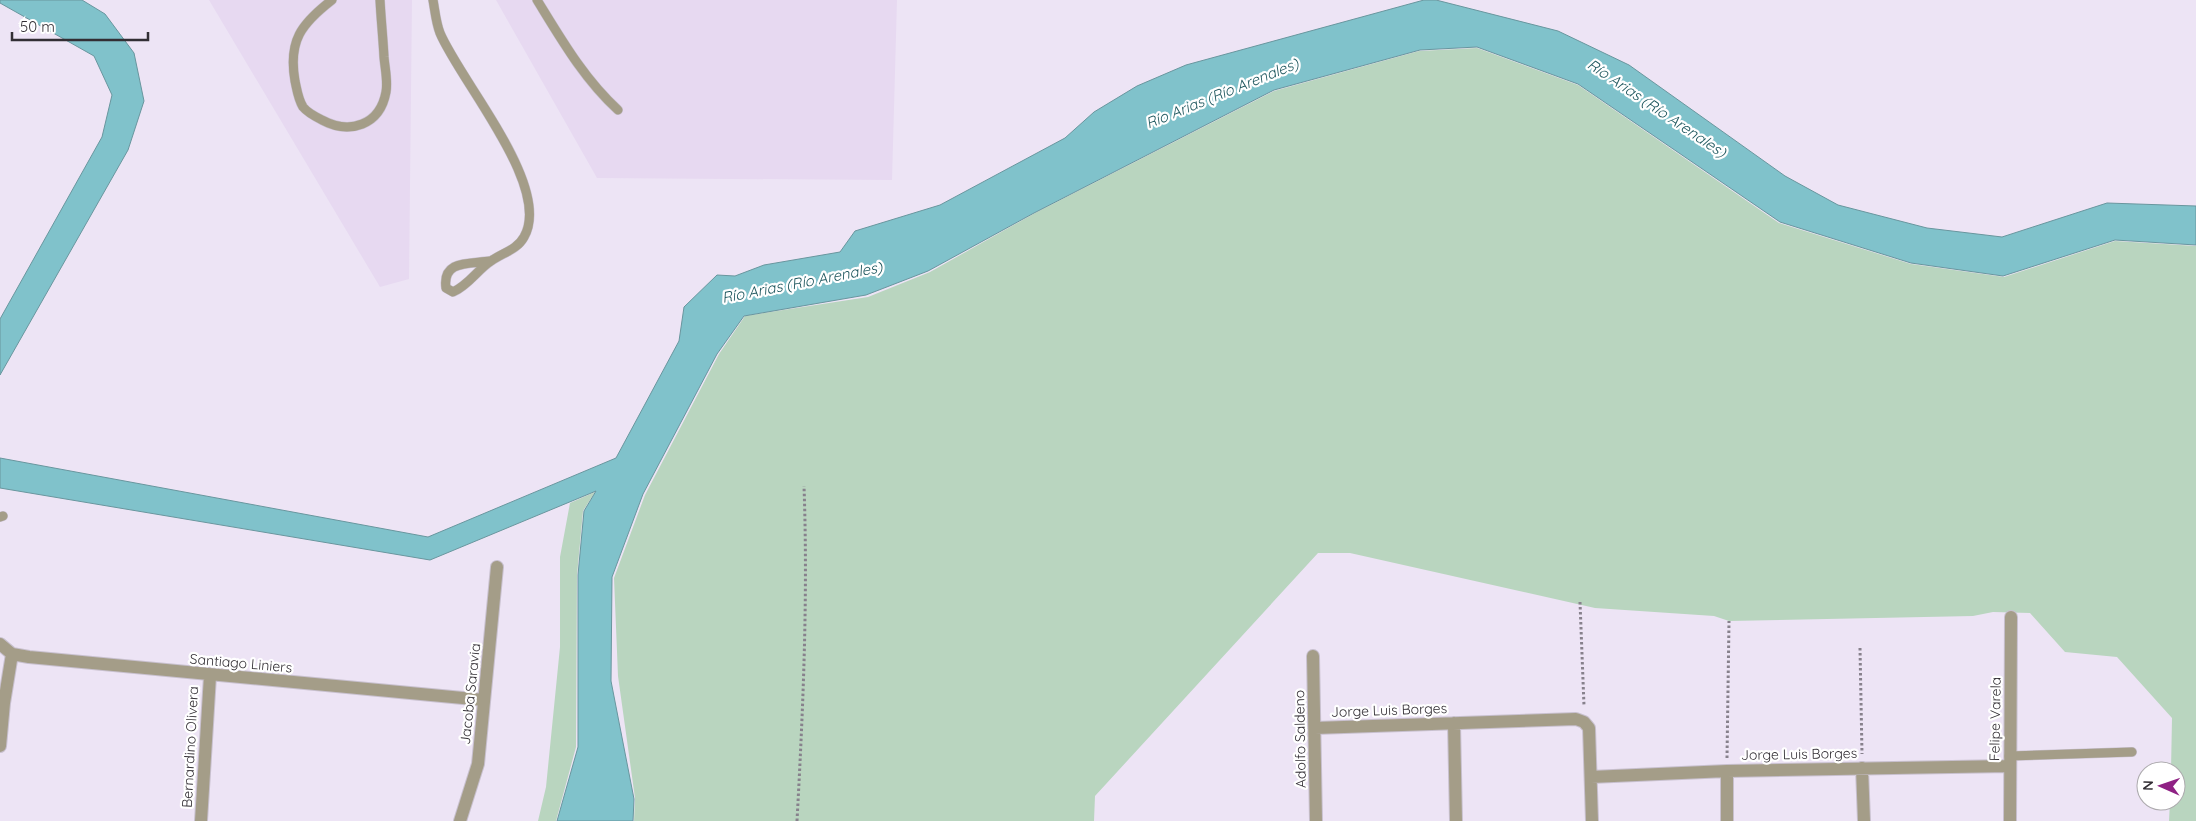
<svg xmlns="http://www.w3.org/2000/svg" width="2196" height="821" viewBox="0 0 2196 821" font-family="Quicksand,sans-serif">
<rect width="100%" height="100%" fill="#ede4f5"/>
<path fill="#e7d9f1" d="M209,0h203l-3,279 -29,8z
M496,0h401l-5,180 -295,-2z"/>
<path fill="#b9d5bf" d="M1477,48l101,37 201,138 132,41 93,13 111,-36 81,5v575h-27l1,-20h6v-30h-5l1,-53 -55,-61 -52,-5 -35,-39 -37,-1 -20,4 -244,5 -15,-5 -119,-8 -245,-55h-32l-223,243 -1,25h-460l1,-23 -17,-122 -4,-98 31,-83 74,-141 26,-38 123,-19 62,-25 105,-59 239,-122 145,-40z
M595,492l-12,19 -6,64 -1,172 -20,74h-18l8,-34 14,-140v-90l10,-54z"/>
<path fill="#80c2cb" stroke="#69969e" d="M0,0h82l23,14 29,39 10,48 -16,49 -128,225v-56l102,-182 10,-42 -18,-39 -94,-53z
M1424,0h12l122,31 71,34 156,111 53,29 89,23 75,9 105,-34 89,3v39l-81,-5 -112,36 -92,-13 -131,-41 -202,-138 -101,-37 -57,3 -146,40 -240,123 -106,58 -62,24 -122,21 -27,38 -74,140 -31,83 -1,104 23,118 -1,22h-76l21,-74v-172l6,-64 12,-20 -166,69 -430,-72v-30l428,79 188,-79 63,-117 5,-34 33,-32 18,1 29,-11 76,-13 15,-21 85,-26 125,-67 29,-26 43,-26 49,-21z"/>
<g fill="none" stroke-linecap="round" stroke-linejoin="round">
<defs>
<path id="service" d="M332,0c-31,24 -44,41 -37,81 2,9 3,18 8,26 4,5 13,10 19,13 28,15 58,5 64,-28 2,-11 -1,-23 -2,-35 -1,-19 -3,-38 -4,-57
M433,0c2,11 3,23 7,33 20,48 113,154 84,204 -7,13 -22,16 -33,24 -14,9 -22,24 -38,31l-7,-4c-4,-28 23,-24 44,-27
M537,0c24,39 47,79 81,110
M0,517l3,-1
M2009,756l123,-4"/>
<path id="minor" d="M0,644l12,10 17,3 455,43
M1313,656l3,165
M1454,723l2,98
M1315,728l261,-9 8,3 5,6 3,93
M0,746l4,-43 8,-49
M1862,768l2,53
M1727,771v50
M1591,777l136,-6 282,-5
M201,821l9,-145
M460,821l18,-57 19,-197
M2010,821l1,-204"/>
</defs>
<use href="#service" stroke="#c8c0ce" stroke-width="10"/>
<use href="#minor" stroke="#c8c0ce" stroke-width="14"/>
<path stroke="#87818c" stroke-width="3" stroke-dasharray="2.5 2.5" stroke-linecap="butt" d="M1580,602l4,104
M1860,648l2,106
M1727,758l2,-137
M797,821c6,-112 11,-223 7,-335"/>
<use href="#service" stroke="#a49d88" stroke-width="9"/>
<use href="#minor" stroke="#a49d88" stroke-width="12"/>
</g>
<g text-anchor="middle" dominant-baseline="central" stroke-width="4.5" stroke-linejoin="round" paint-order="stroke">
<g font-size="14" fill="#322e34" stroke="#fff">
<text transform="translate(241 663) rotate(5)">Santiago Liniers</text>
<text transform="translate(470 694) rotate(-84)">Jacoba Saravia</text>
<text transform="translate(1389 710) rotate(-2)">Jorge Luis Borges</text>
<text transform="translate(1995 719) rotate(-89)">Felipe Varela</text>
<text transform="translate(1300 739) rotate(-91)">Adolfo Saldeno</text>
<text transform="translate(190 747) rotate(-87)">Bernardino Olivera</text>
<text transform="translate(1799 754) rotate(-1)">Jorge Luis Borges</text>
</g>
<g font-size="15" font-style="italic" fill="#1d565d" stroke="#fff">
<text transform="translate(1222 93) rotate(-22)">Río Arias (Río Arenales)</text>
<text transform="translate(1657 108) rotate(34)">Río Arias (Río Arenales)</text>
<text transform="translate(802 282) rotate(-11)">Río Arias (Río Arenales)</text>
</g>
</g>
<g transform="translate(2161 786) rotate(272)"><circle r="24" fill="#ffffff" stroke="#adabae"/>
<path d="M0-4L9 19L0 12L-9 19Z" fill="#8f2184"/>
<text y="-8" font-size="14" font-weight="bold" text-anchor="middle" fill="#322e34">N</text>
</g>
<path d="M12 32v8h136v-8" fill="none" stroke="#322e34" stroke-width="2.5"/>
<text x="20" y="32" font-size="15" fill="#322e34" stroke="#ffffff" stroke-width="4" paint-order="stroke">50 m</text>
</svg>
